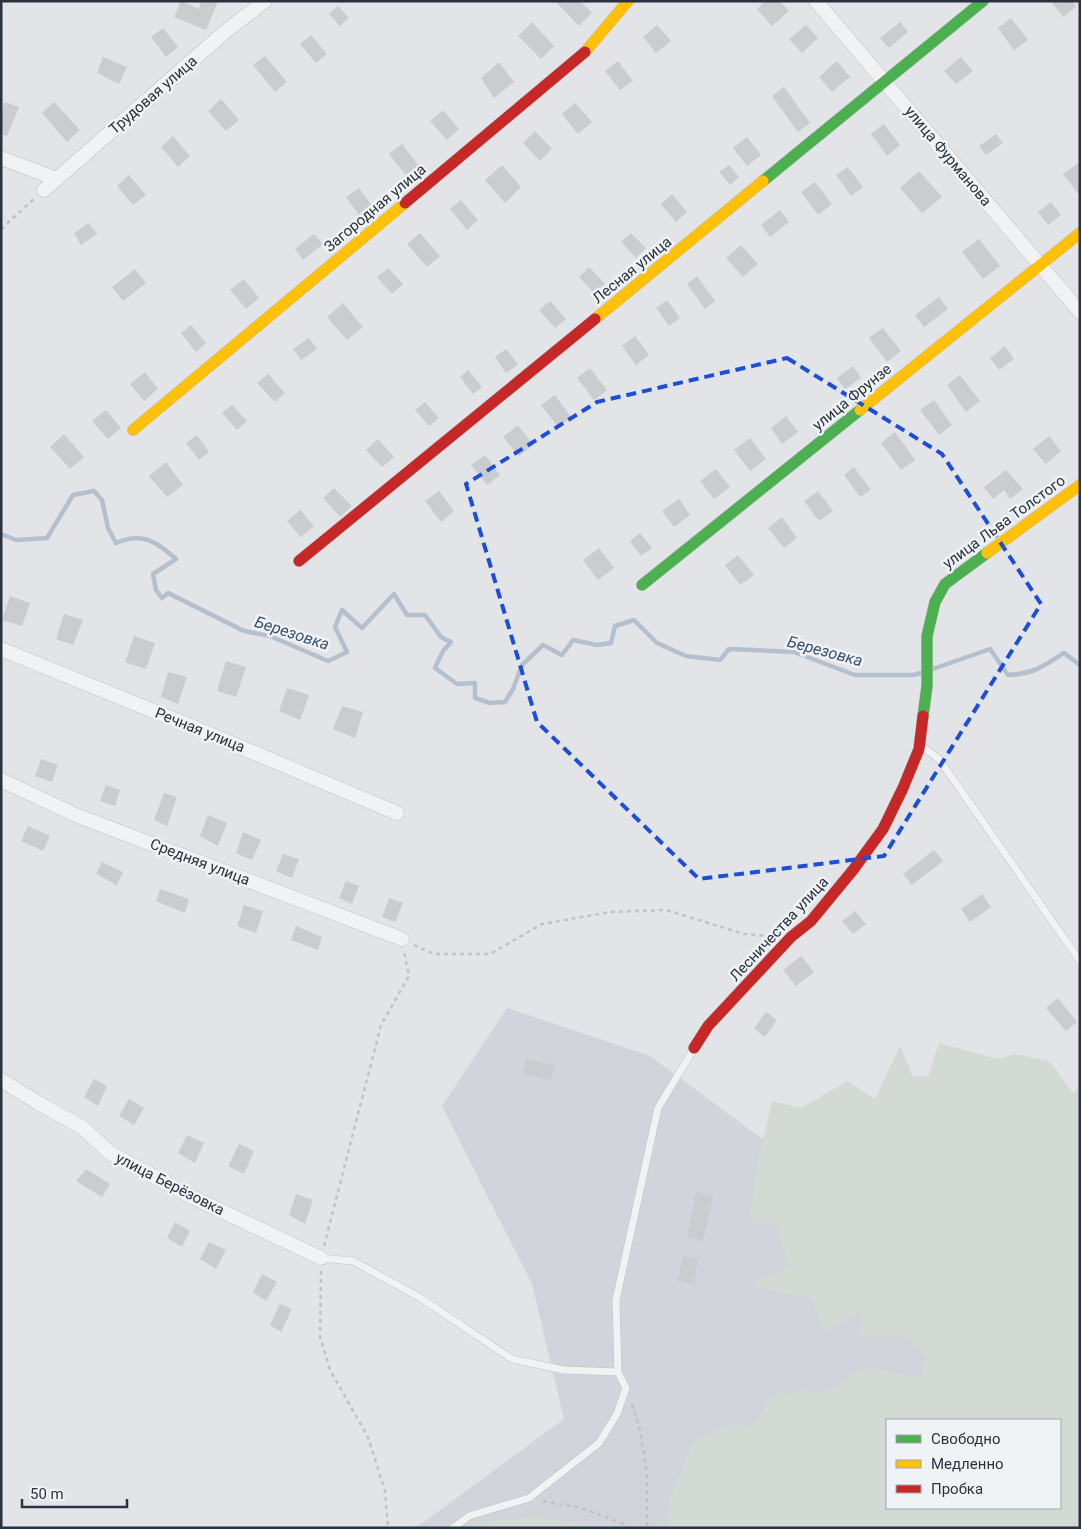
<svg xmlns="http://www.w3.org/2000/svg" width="1081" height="1529" viewBox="0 0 1081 1529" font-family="Roboto,sans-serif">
<rect width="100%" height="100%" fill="#e2e4e7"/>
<path fill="#d1d4da" d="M507,1008l143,48 171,126 158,196 -284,85 -6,65h-278l10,-4 143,-105 -32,-135 -90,-178z"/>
<path fill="#d3dad3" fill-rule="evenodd" d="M939,1043l58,16 19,-5 34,8 23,31 7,-6v441h-413l2,-27 24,-60 23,-13 38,-4 21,-30 59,-6 30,-21 56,10 6,-20 -19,-19h-48l2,-26 -38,20 -12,-35 -57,-9 3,-9 33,-12 -15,-43 -26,-3 9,-61 14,-59 29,7 46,-27 28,18 25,-53 13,31 16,-2zM887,1420h173v88h-173z
M536,1516l64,12h-131l10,-6z"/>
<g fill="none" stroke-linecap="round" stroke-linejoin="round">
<path stroke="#b4c0ce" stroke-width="4.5" d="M1,534l15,6 31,-2 26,-43 21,-4 8,9 6,28 8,15c26,-11 40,-2 60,16l-23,15 3,16 6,8 6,-5 76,38 26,5 58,25 19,-9 -12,-25 7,-17 20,18 32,-34 13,21h18l16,22 10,5 -8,9 -8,17 22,16 18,-1v15l15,5 15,-1 8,-13 9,-24 21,-20 19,10 11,-15 24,5 14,-2 4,-17 19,-6 23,23 29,13 34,4 9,-11 65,3 61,23h58l8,-2
M933,669l57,-20 18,26c25,-1 36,-9 56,-22l16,12"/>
</g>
<path fill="#cbcccf" d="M181,1l18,8 2,-8h17l-12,29 -32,-13z
M557,1h23l12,12 -13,13 -23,-24z
M766,1h14l9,10 -17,15 -15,-17z
M1051,1h21l4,6 -13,10z
M338,6l11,12 -9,8 -11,-12z
M1011,18l17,22 -14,10 -16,-22z
M532,22l22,24 -13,13 -23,-23z
M900,22l8,10 -19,16 -9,-10z
M657,25l14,16 -15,12 -13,-16z
M806,25l12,13 -16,15 -13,-14z
M163,28l15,19 -12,10 -15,-20z
M311,35l16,19 -11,9 -16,-19z
M265,56l22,26 -12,10 -22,-27z
M103,57l24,10 -8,17 -22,-11z
M961,57l12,14 -17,13 -12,-13z
M618,61l15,20 -13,9 -15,-19z
M837,61l13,16 -18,15 -13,-15z
M499,62l15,20 -20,16 -13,-20z
M784,87l26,36 -12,9 -26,-36z
M221,99l18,21 -13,11 -18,-20z
M5,102l14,5 -12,29 -6,-2v-23z
M54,102l26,28 -13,12 -25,-29z
M575,103l17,19 -14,12 -16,-20z
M443,110l16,19 -12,11 -17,-19z
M884,124l16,21 -13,11 -16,-22z
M535,131l17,18 -12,12 -17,-18z
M996,134l7,9 -17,12 -7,-9z
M173,136l17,20 -12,11 -17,-20z
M747,137l14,18 -14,11 -14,-18z
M402,144l17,22 -13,9 -17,-21z
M1080,162v34l-17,-22z
M502,165l19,22 -16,16 -20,-23z
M729,165l10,12 -9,8 -11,-13z
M848,167l15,20 -12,9 -15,-21z
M919,171l23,26 -20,16 -22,-25z
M129,175l17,20 -13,10 -16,-19z
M815,182l17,22 -14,11 -17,-23z
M359,188l13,18 -13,9 -13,-18z
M672,194l15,18 -11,10 -15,-18z
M461,200l17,20 -11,10 -17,-21z
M1051,202l10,13 -13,10 -10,-13z
M780,210l9,12 -19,15 -9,-12z
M89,223l8,11 -16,11 -7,-12z
M420,233l20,23 -13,11 -20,-23z
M631,233l15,15 -10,10 -15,-16z
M314,234l9,10 -20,16 -8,-11z
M979,239l21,27 -17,13 -21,-27z
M741,245l17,19 -15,13 -17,-19z
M589,267l16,17 -10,10 -16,-17z
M388,268l15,16 -11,10 -15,-17z
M135,269l11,14 -23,18 -11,-14z
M697,276l18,25 -10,8 -18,-25z
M244,279l15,19 -13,11 -16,-19z
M939,297l9,12 -24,18 -9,-12z
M667,300l13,18 -11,8 -13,-18z
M550,301l16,18 -11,9 -16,-18z
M343,303l20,24 -16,13 -20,-23z
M191,325l15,18 -10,9 -15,-19z
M883,328l18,23 -14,11 -18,-24z
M635,336l14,19 -13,10 -14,-19z
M309,338l8,11 -16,11 -8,-11z
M1005,346l9,13 -15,11 -9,-12z
M506,349l12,15 -12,9 -11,-16z
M853,366l8,12 -16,11 -8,-11z
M590,368l17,22 -13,10 -17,-22z
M468,370l14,17 -9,7 -13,-17z
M145,372l13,17 -14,12 -14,-17z
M268,374l17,19 -10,9 -18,-19z
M960,375l20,26 -14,11 -19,-27z
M555,395l16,22 -13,10 -17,-22z
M934,400l18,25 -13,10 -19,-25z
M425,402l14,16 -10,8 -14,-16z
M232,405l15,16 -10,9 -15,-17z
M106,410l15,18 -13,11 -16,-18z
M786,416l12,16 -16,12 -11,-16z
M518,425l15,20 -14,11 -16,-19z
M895,432l20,28 -14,10 -20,-27z
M64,434l20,23 -14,12 -20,-22z
M197,435l12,17 -10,8 -13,-17z
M1049,436l12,15 -15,13 -13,-15z
M750,438l16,21 -16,12 -16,-21z
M378,439l16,18 -12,10 -16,-17z
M485,455l15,20 -13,10 -16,-20z
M166,462l17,23 -16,12 -18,-21z
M854,467l17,23 -11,7 -16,-22z
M716,469l14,18 -16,12 -14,-18z
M1006,470l17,19 -13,10 -6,-9 -11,9 -9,-12z
M334,488l18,18 -12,11 -17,-19z
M439,491l15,20 -13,11 -16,-21z
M818,491l15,20 -14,10 -15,-20z
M679,499l11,16 -16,12 -12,-16z
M300,510l14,16 -13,11 -14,-16z
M782,517l15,21 -13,10 -16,-20z
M640,533l12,15 -11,8 -11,-15z
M599,548l15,20 -16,12 -15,-20z
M738,555l16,20 -14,10 -15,-20z
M10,596l20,7 -8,23 -20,-6z
M64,614l19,6 -10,25 -17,-6z
M134,636l21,7 -9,26 -21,-7z
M226,661l20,6 -10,30 -19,-6z
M168,672l19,5 -9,27 -17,-7z
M287,688l22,7 -9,25 -21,-9z
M342,706l21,6 -8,26 -22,-9z
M41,759l17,6 -6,17 -17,-6z
M106,785l14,5 -5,16 -15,-5z
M164,793l13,4 -10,29 -13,-6z
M208,815l19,8 -9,23 -18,-10z
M28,826l22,10 -7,15 -22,-10z
M243,832l18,8 -9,20 -16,-7z
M934,850l9,11 -31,24 -9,-11z
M283,854l16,5 -7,19 -16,-7z
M102,862l21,10 -6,13 -21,-11z
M346,881l13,5 -7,18 -13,-6z
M160,889l29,10 -4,14 -29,-12z
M982,894l9,13 -21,15 -9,-13z
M389,898l14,5 -8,19 -13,-5z
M244,905l19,6 -7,22 -19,-7z
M855,911l11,13 -13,10 -11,-13z
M296,926l26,11 -4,13 -27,-10z
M801,956l13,16 -18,14 -13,-16z
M1058,998l19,24 -11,9 -20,-23z
M766,1012l11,8 -12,17 -11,-9z
M526,1058l28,7 -3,15 -28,-6z
M94,1079l13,7 -9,20 -14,-9z
M129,1099l15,9 -10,17 -15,-9z
M187,1135l17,8 -9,20 -17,-10z
M239,1144l15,7 -10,23 -16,-8z
M86,1169l24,15 -8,13 -26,-16z
M696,1192l17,4 -10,45 -16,-4z
M296,1194l17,6 -8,24 -16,-9z
M175,1222l15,9 -8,16 -15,-9z
M209,1242l17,8 -10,19 -16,-10z
M683,1256l15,3 -4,25 -16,-3z
M262,1274l15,8 -11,19 -13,-9z
M280,1304l12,5 -11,23 -11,-7z"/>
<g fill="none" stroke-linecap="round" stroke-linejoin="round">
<defs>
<path id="lane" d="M923,747l16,12 141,202
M321,1258l32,3 66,36 93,62 52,11 54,2
M453,1528l16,-12 60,-18 70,-55 18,-29 9,-26 -8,-16 -2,-72 42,-192 35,-58"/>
<path id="street" d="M816,1l264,311
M1,158l56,21
M44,190l182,-159 39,-30
M1,649l192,78 204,86
M1,780l77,36 324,123
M1,1080l39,24 42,23 28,26 82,44 129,61"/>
<path id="fast" d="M763,181l220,-180
M642,585l218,-175
M923,716l4,-30v-50l8,-34 10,-18 42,-31"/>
<path id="slow" d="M585,52l43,-51
M595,319l168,-138
M860,410l220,-177
M133,430l272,-227
M987,553l93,-68"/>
<path id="jam" d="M405,203l180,-151
M299,561l296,-242
M694,1048l14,-22 83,-89 20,-16 42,-51 30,-41 20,-41 16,-39 4,-33"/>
</defs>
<use href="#lane" stroke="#c1c2c5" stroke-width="8"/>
<use href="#street" stroke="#c1c2c5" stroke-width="15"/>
<use href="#fast" stroke="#c1c2c5" stroke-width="12"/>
<use href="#slow" stroke="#c1c2c5" stroke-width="12"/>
<use href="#jam" stroke="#c1c2c5" stroke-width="12"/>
<path stroke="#c0c2c5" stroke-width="2.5" stroke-dasharray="4 4" stroke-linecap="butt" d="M1,229l34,-31
M414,945l20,9h56l52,-30 68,-12 56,-2 78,24 25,2
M324,1246l57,-221 28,-49 -5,-24
M321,1271l-1,66 10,33 38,67 17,54 3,37
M632,1404l8,26 7,44v54
M543,1501l38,7 43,16 5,4"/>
<use href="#lane" stroke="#f1f2f4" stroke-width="7"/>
<use href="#street" stroke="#f1f2f4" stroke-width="14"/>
<use href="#fast" stroke="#4caf50" stroke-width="11"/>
<use href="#slow" stroke="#ffc107" stroke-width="11"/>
<use href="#jam" stroke="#c62828" stroke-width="11"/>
</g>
<path fill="none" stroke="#1d4ed8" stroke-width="4" stroke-dasharray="10 6" stroke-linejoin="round" d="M787,358l155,96 99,150 -157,252 -185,23 -162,-157 -71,-238 131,-82z"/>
<g text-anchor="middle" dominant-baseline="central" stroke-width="5" stroke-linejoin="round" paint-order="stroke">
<g font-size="15" fill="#2b323e" stroke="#f0f3f6">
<text transform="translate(153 95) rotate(-41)">Трудовая улица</text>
<text transform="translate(948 156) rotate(50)">улица Фурманова</text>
<text transform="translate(375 208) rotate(-40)">Загородная улица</text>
<text transform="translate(632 270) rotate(-39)">Лесная улица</text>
<text transform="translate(852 397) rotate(-39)">улица Фрунзе</text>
<text transform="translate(1004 522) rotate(-36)">улица Льва Толстого</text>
<text transform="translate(200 730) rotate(22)">Речная улица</text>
<text transform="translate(200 862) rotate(21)">Средняя улица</text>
<text transform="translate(779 929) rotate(-47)">Лесничества улица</text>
<text transform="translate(170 1184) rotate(27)">улица Берёзовка</text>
</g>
<g font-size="16" font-style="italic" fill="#3a4f6d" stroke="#f0f3f6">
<text transform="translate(292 633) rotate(18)">Березовка</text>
<text transform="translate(825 651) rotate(15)">Березовка</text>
</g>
</g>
<rect width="1081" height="1529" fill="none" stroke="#2b323e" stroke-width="5"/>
<rect x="886" y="1419" width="175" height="90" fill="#f0f3f6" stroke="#a1a6ac"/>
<rect x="896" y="1435" width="25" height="8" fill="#4caf50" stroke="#a1a6ac"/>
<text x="931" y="1444" font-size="15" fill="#2b323e">Свободно</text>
<rect x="896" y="1460" width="25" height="8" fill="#ffc107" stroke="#a1a6ac"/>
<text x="931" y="1469" font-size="15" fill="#2b323e">Медленно</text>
<rect x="896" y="1485" width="25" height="8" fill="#c62828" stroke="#a1a6ac"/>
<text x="931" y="1494" font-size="15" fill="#2b323e">Пробка</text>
<path d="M22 1499v8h105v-8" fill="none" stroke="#2b323e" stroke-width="2.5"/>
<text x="30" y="1499" font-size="15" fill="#2b323e" stroke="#f0f3f6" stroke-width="4" paint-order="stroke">50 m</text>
</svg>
